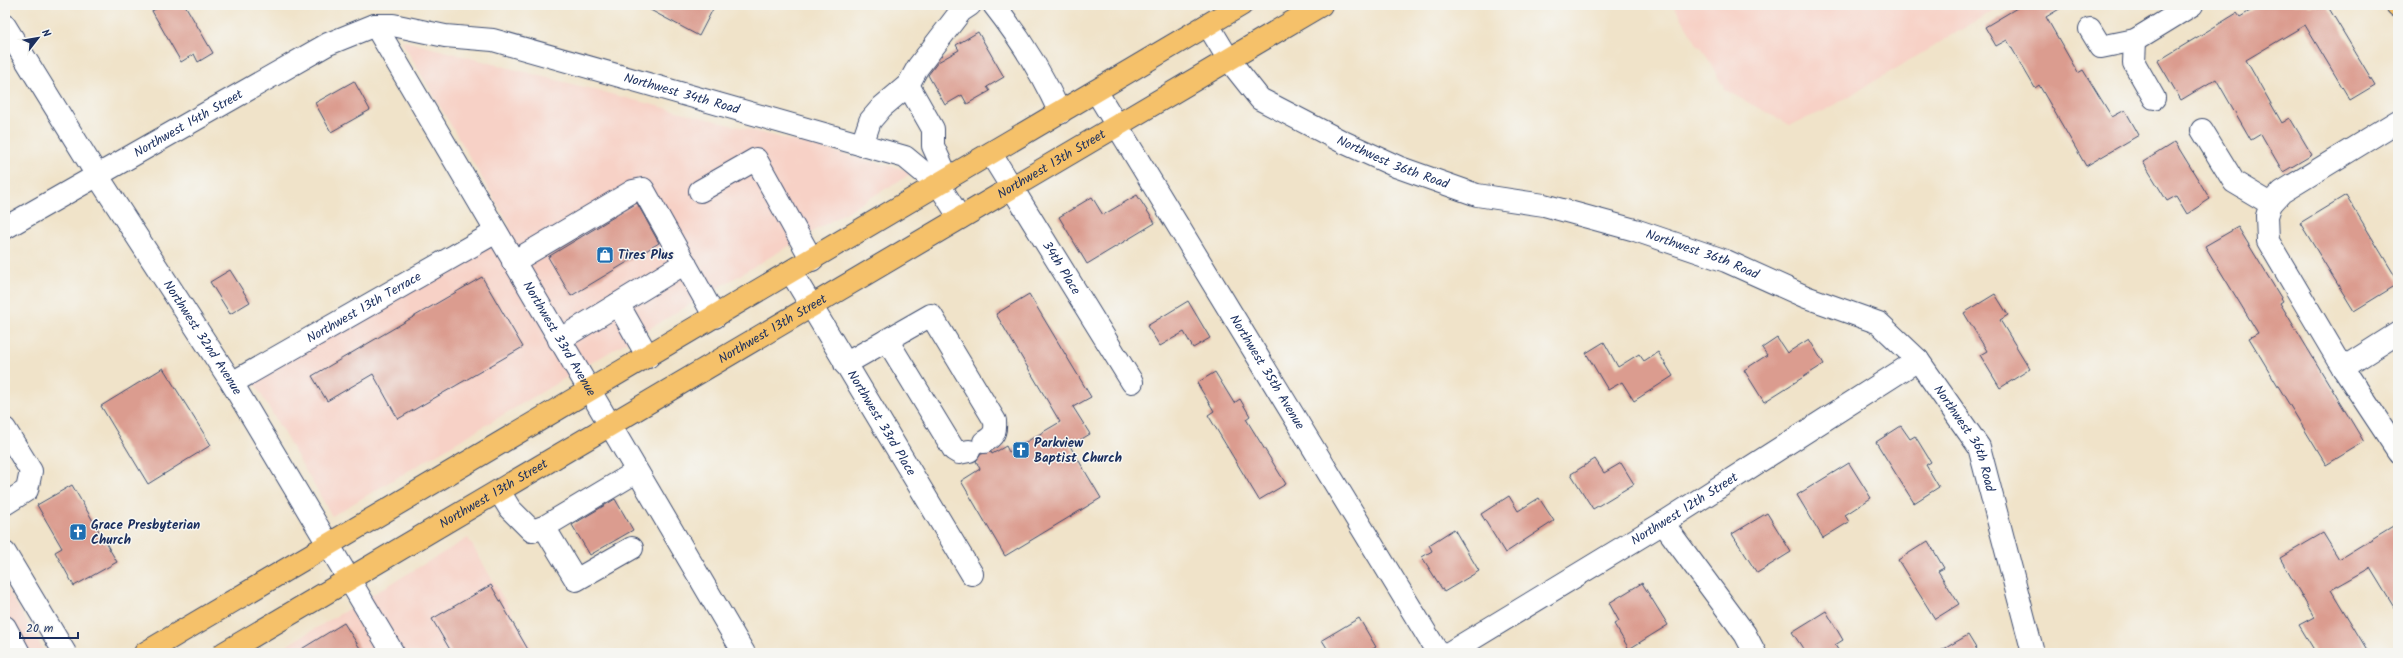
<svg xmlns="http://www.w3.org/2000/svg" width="2403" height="658" viewBox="0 0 2403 658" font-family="Kalam,sans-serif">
<rect width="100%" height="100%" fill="#f6f6f2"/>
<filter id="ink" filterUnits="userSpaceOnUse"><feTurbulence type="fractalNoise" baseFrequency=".025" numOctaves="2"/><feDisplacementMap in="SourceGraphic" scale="8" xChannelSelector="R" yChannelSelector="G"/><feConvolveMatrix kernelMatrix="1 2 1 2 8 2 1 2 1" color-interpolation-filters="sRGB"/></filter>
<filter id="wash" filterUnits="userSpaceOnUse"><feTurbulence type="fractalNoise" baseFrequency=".012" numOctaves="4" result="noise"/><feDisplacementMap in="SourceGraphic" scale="16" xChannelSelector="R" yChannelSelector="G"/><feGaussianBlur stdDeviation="0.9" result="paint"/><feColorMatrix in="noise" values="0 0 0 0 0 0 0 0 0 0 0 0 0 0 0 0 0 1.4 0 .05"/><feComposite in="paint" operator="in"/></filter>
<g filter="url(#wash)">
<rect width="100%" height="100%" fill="#f0e3c9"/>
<path fill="#f7d1c6" d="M1674,5h329l-177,105 -36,15 -65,-35 -23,-42 -4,-2z
M401,40l513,132 -582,344 -81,-139 259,-151z
M468,538l67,115h-261z
M5,585l40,68h-40z"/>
<g id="blocks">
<path fill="#db9c8f" d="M162,5h23l28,48 -15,9 -4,-8 -13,8 -29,-51z
M641,5h74l-16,31z
M2022,5h44l-20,12 32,56 5,-3 29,47 13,-7 14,25 -53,31 -47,-81 -4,3 -28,-48 -11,6 -11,-19z
M2260,5h67l48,80 -25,15 -45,-75 -59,35 36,63 8,-5 22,37 -29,17 -22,-38 -10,6 -35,-61 -35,21 -23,-39 79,-48 3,4z
M978,32l26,45 -17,10 3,4 -23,13 -5,-9 -17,10 -17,-30 10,-13 21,-12 -3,-5z
M354,81l16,29 -39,22 -16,-29z
M2175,142l35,57 -23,15 -11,-18 -9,5 -24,-39z
M1137,195l18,28 -68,41 -28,-47 33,-20 11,18z
M2346,195l52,86v3l-44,27 -54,-88z
M637,203l22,40 -88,53 -23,-39z
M2238,227l45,74 -3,2 84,139 -38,23 -77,-127 9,-5 -53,-87z
M230,270l20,32 -20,12 -20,-32z
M482,277l41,70 -125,72 -25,-45 -46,27 -15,-25z
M1029,294l62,103 -18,10 17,27 -20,12 31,52 -96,58 -44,-75 19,-12 -4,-8 5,-7 10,-2 1,2 14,-8 3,6 51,-30 -64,-108z
M1995,294l13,21 -8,5 30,49 -30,19 -20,-33 7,-4 -23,-38z
M1188,301l22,37 -17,10 -9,-16 -24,14 -13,-20z
M1777,338l10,15 22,-14 15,25 -60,38 -20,-32 23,-15 -5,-7z
M1604,342l14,25 21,-13 5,7 14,-9 15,24 -39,25 -12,-19 -14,8 -22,-37z
M163,368l48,77 -63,39 -47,-78z
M1215,372l19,31 6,-4 10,17 -4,3 40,65 -27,16 -51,-85 6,-4 -17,-28z
M1901,426l9,13 5,-3 16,26 -5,3 13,22 -25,16 -38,-61z
M1595,459l9,14 17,-10 13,21 -41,25 -22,-35z
M1849,463l22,35 -26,17 4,7 -26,16 -26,-43z
M72,485l45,77 -43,24 -19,-34 7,-4 -25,-43z
M1509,496l9,15 21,-13 15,23 -49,32 -24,-39z
M615,499l18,31 -43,25 -18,-30z
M1767,513l24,39 -34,21 -25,-39z
M2398,523v91l-28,-46 -39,22 38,63h-53l-17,-28 15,-8 -34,-59 43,-25 16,26z
M1454,529l25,42 -35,21 -22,-35 10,-6 -3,-6z
M1928,541l16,27 -6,3 21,33 -24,15 -37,-59z
M1642,583l26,42 -39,24 -15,-25 5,-3 -10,-18z
M491,585l39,68h-78l-20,-34z
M1826,611l17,29 -8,5 5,8h-34l-14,-21z
M1359,618l17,29 -10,6h-36l-8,-13z
M344,623l19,30h-68z
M1968,635l11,18h-42z"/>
</g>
</g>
<g filter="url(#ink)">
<use href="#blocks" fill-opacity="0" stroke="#3b4a6e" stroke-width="1"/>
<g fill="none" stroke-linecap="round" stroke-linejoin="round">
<defs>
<g id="minor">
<path d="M994,5c26,33 49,70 66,108"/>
<path id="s1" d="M375,25l369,628"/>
<path id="s2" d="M1208,25l21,35 31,39 81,42 57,26 79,28 67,10 91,25 91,31 80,36 73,26 39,37 61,87 54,206"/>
<path id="s3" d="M5,26l92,149 135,208 161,270"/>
<path d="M2090,29l11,18 34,-7 57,-35"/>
<path d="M2135,40l-1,23 20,35"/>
<path d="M908,85l25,44v17l15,33"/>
<path id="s4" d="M1096,91l342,562"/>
<path d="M2398,121l-116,71 -11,12 -4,12 1,25 75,127 55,83"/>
<path d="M2202,130l32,52 37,22"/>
<path d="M862,145l8,-24 12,-14 26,-22 10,-18 43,-56 9,-6"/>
<path id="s5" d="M991,154l141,228"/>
<path d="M700,191l56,-32 56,101"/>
<path id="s6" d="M5,228l323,-184 47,-19h18l52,11 48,4 412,117 34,28 21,33"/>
<path d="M513,262l120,-71 10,-2 72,128"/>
<path id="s7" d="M791,272l181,302"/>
<path d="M618,304l30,53"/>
<path d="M559,340l126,-77"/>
<path d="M887,340l67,110 5,3 10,-2"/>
<path d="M845,364l86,-49 64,106c1,11 -1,15 -11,21"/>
<path d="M2343,368l55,-35"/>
<path id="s8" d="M232,383l264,-151"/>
<path d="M5,429l26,42 -4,19 -22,14"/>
<path d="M499,491l11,18 22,22 12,-4 92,-55"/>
<path d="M1663,523l82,111 10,19"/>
<path d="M544,527l32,53 56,-32"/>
<path d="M5,553l60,100"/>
<path d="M5,627l14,26"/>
<path id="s9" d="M1449,653l214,-130 255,-163"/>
</g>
<g id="major">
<path d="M2397,5l1,1"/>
<path d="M145,653l1096,-648"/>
<path id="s10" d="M224,653l1097,-648"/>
</g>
</defs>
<use href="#minor" stroke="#3b4a6e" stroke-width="24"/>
<use href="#major" stroke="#3b4a6e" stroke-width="24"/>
<use href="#minor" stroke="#fff" stroke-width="22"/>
<use href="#major" stroke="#f5c16b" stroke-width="22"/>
</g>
</g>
<defs>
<symbol id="shop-square" viewBox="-11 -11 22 22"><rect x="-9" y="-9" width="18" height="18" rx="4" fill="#1f6fb2" stroke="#f6f6f2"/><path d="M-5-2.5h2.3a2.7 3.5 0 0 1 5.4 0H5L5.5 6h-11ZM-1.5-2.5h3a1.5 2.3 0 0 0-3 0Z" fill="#fff"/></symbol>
<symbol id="church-square" viewBox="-11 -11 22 22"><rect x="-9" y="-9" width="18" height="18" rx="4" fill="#1f6fb2" stroke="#f6f6f2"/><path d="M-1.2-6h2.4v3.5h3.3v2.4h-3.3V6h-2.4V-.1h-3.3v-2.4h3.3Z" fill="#fff"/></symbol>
</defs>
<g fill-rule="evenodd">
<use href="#shop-square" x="595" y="245" width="20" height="20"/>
<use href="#church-square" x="1011" y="440" width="20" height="20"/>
<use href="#church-square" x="68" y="522" width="20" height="20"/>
</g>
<g text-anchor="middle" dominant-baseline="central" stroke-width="3" stroke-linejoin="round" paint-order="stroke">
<g font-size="13" fill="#1b2f5e" stroke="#f6f6f2">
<text stroke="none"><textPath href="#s6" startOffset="738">Northwest 34th Road</textPath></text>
<text stroke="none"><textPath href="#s6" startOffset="211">Northwest 14th Street</textPath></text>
<text stroke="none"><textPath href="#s2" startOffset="238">Northwest 36th Road</textPath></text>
<text stroke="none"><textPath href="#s10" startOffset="961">Northwest 13th Street</textPath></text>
<text stroke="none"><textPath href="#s2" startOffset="562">Northwest 36th Road</textPath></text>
<text stroke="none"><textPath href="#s5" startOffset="134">34th Place</textPath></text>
<text stroke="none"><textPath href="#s8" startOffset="152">Northwest 13th Terrace</textPath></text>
<text stroke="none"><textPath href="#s10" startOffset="637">Northwest 13th Street</textPath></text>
<text stroke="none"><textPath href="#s3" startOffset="369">Northwest 32nd Avenue</textPath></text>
<text stroke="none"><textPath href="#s1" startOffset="364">Northwest 33rd Avenue</textPath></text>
<text stroke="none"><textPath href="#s4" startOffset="329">Northwest 35th Avenue</textPath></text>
<text stroke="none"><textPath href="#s7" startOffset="176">Northwest 33rd Place</textPath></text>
<text stroke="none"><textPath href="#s2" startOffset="898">Northwest 36th Road</textPath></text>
<text stroke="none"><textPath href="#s10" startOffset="313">Northwest 13th Street</textPath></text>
<text stroke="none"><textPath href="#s9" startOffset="276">Northwest 12th Street</textPath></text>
</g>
<g font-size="13" font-weight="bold" fill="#1b2f5e" stroke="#f6f6f2" text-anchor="start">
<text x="618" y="255">Tires Plus</text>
<text x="1034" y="443">Parkview<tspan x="1034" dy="15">Baptist Church</tspan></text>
<text x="91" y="525">Grace Presbyterian<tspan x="91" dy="15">Church</tspan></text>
</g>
</g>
<rect width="2403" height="658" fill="none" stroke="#f6f6f2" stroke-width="20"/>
<g transform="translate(38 38) rotate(59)" stroke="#f6f6f2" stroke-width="3" paint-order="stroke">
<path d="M0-3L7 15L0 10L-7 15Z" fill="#1b2f5e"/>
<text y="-6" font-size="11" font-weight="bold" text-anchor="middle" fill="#1b2f5e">N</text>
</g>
<path d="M20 632v6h58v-6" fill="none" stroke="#1b2f5e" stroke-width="2"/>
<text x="26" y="632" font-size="12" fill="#1b2f5e" stroke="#f6f6f2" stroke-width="3" paint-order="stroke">20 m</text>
</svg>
